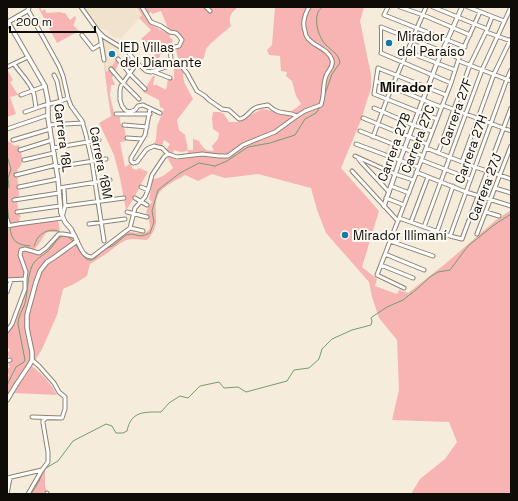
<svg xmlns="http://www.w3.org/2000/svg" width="518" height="501" viewBox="0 0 518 501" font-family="'Space Grotesk',sans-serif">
<rect width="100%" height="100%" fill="#f6ecdb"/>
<path fill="#f1e3cb" d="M89,7h48l5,8 -21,24 -3,-2 -2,2 -7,-5v-3l-7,-2 -2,2 -15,-21z
M100,36l25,15 -7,6 -9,13 -3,2z
M388,144l12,6 -3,8 -12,-4z
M111,181l2,16 -14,2 -3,-16z"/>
<path fill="#f7b4b3" d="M38,7h2l2,4 3,-2 1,4 15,-1 1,1h3l5,7 5,-4 1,2 -1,2v2l-2,3 6,6 -22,12z
M137,7h3c10,17 12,20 31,27l-2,3 4,3 -3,6 4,1 -5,1 -4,6h-4l-3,6 10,3 -2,3 -11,4 -8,-5 9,-12 -6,-5 -2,3 -4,-4 2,-3 -5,-5 10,-9 -12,-12 3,-3z
M143,7h95c-7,6 -10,9 -7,19l-21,18 -4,5 -2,9 -12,9 -13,-4 -3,-13c7,-3 10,-10 3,-16 -3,-2 -6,-2 -10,-3l-8,-20 -9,3 -1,-2 -4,2z
M275,7h89l-4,14 11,54v13l-10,32 -20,48 38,43 -17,56 15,12 -2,7 22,8 2,-4 9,3 37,-29 51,-44 15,-10v284h-100l9,-15 25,-20 12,-17 -8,-20 -57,-2 7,-30 -2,-50 -18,-22 -7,-21 -3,-15 -43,-49 -9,-23 -6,-22 -53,-14 -33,4 -13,-4 -14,7 -13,-6c-8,5 -20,10 -26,18 -6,9 -2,20 -3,30 -1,7 -5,13 -9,17l-15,-1 -6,1 -7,4 -13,10 -16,10 -3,12 -13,8 -11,5 -6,26 -15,34 -7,12 -7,-37 1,-7 9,-38 6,-10 4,-5 29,-20c3,7 5,14 13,14l38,-26c9,0 17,5 22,-4 0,-14 -9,-13 2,-26l-3,-3 4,-20c9,-1 13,-5 20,-11l-6,-11 2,-1 8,4 10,-2 1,-8c-5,3 -9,2 -14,0l-1,4 -7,-4 4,-6 -6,-4 -2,6 -8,-1 2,-6 1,-13 7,-17 -4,-2 -1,-7 -16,-8 10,-16h2l-2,9h4l9,5 2,-11h6v-12c5,0 8,2 11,6l-2,1 1,8 9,17 -16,21 2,10 6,5 3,15h5v-11l6,2c4,7 6,10 15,10l-2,-5 6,-7 1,-6 -6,-4 -1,-11 1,-6h7l4,2 5,8h8l25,-13c18,3 23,9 39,-5l-5,-8 -4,-15 -6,-5 1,-4 -6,-1 -1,-15 -11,-1 -2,-5 5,-5z
M118,57l2,3 -8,18 3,7h-4l-1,11 5,21h5v5l5,8 1,11 -6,1 5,25 6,-4 1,5c3,2 5,2 7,0l9,4c-8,12 -12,25 -22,38l-6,-32 -6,-23 -15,-32 12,-7c-3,-19 -6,-37 -7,-56l2,12 3,-2z
M7,69l6,11 -3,2 8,13 -8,2 6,17 -9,3z
M7,140l8,6 4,-1c2,9 7,17 -2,25 0,9 2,18 2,28h-2l1,13 3,6 -2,1 1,4 -9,1 -4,-10z
M58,221l2,9 -2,2h-10l-3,2 -6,10 -8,9c18,7 19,-15 31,-18 3,-1 6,0 10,1l1,2v3c-14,13 -28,15 -38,35l-10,45v5l6,27 -1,7 -12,18 -11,19v-20l2,-1 -2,-4v-3l3,-2 -3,-6 3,-1 -3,-8 3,-1 -3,-6v-11l6,-10 11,-35 2,-12 -19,2v-39l1,-11 7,-3z
M32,366c11,9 19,17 25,29l-43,-2z
M45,467v19l2,6 -8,2h-9z"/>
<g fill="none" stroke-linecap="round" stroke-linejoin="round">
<path stroke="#739d6c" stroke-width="1" d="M322,7c-1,2 -3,3 -4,5 -4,11 1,26 8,33 6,6 13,9 14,18l-8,11 -8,23
M7,156l4,13 -3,9 1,8 -2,4
M7,203l2,19
M10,227c1,14 7,18 20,19
M75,244c8,10 12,26 26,8
M34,246c1,-2 2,-5 3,-7 4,-7 16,-12 23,-7
M103,250l11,-5 12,-10 6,-1 8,2 5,-1 5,-2 4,-11 -2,-11 6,-21 22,-17 19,-10 16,3 12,-5 21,-14 22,-4 25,-8 10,-16 11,-6 4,-6
M7,385l9,-18 8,-5 1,-2 -7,-36c0,-8 5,-14 7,-21 3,-12 2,-25 7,-37 4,-8 9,-9 15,-14 9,-7 13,-25 26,-11
M31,494l8,-13 3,-7 4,-6 12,-7 15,-20 33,-17 6,2 4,7h7l4,-2c4,-20 17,-19 34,-19l8,-9 11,-7 8,2 12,-12 19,-4 5,6 14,-1 8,5 41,-11 7,-11 15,-2 10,-9 3,-10 10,-10 20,-9 19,-5 1,-4 -1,-3 1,-1 15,-10 16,-7 14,-11 13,-12 8,-5 12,-2 18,-24 26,-21 17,-11"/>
<defs>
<path id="pedestrian" d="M381,53v-26"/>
<path id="minor" d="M81,7l17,24 2,5 4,24
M142,7l9,15 10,4 9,6 6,1 3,3 3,4 -3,6 -7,2 -2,3 2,14
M206,7l4,4
M388,7l-4,8 81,32
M400,7l23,8 47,20
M433,7l54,22
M468,7l36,14
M28,10l31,56 4,10 5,22 3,8 11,15 4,14 6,27 12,79
M381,27l78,31
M98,31l6,6 23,14 10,12 9,8 5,1 21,-7h6l4,2 5,6 10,18 8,5 4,4 13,9 7,1 10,9c7,0 10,-8 16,-11 4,-2 9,-2 13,-3 13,12 17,5 29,11
M486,32l25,9
M82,35l11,14 8,-5
M408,52l47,18
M381,53l70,30
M118,59l12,15 15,15
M459,61l52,20
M14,64c6,9 15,17 19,27 2,6 2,12 3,17
M7,67l21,-10
M111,69l12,14 16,16
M152,71l18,7
M54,75l3,6 4,20
M376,81l65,26
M21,95l24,-9
M442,105l69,26
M374,108l39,17 19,6
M150,109l-5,26 -14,23v3l2,2 4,-1 9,-12 3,-2 5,-2 8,2 6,6 9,3 25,-3 17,2h9l15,-11 17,-7 15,-6 22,-16 8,-5 13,-5 3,-1 1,-4c2,-7 1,-18 4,-25 2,-6 8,-9 6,-16 -4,-12 -20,-14 -25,-23 -1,-1 -2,-6 -2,-6 -3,-8 0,-17 4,-24
M135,110l-6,2 -4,-2 -3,-4 -2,-6v-10l1,-4 16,-23
M135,110l3,-4 5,-1 17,8
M25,112l17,-6 19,-5 7,-3
M116,114h34
M363,118l64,26
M437,119l-63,-25 4,-26 68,27
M49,125l34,-2
M124,125l23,2
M7,129l41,-14
M360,131l63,25
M373,137l14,-38 39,-92
M127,138l15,1
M13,140l37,-11
M356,144l62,23
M53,148l46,-8
M426,148l49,19 36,12
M20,150l32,-10
M438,153l32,-88 16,-33 6,-15
M355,156l40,18 18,6
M358,158l3,4 28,30
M24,160l30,-7
M421,160l49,19
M462,162l32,-88 17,-35
M56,167l50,-8
M352,171l46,50
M416,172l50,20 45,14
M16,175l40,-10
M391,186l18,7
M19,187l39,-8
M141,187l7,3
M59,188l51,-8
M495,188l16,5
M135,198l12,7
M386,198l18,7
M14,200l45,-7
M65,206l59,-8
M17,212l43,-6
M127,212l20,5
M486,212l13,4
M399,218l51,18 12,3 49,-131
M7,219l2,6
M411,222l17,-45
M89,224l36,-5
M7,226l11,-2 44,-6 3,-12 -1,-17
M424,227l58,-157 29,-63
M130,228l5,-20 10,-11 3,-7 4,-15 12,-18 4,-3
M130,228l13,3
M437,232l16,-46
M477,234l34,-88
M450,236l57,-157 4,-9
M77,241c4,7 6,16 15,16l38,-29
M390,241l43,15
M385,254l39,16
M381,265l32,13
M7,280l18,-1
M404,288l-27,-13 74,-192 8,-25 21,-46
M7,292l4,-12
M7,331l5,-7 13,-35v-10l1,-7 -6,-17 1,-5 4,-1 14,4 7,-5 13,-14h4l12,2
M32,360l7,6 15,17 5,9 6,5v12l-3,9 -30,-1
M7,361l3,-1
M7,478l35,-8
M47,493v1
M7,494l3,-16
M28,494l14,-24 6,-8v-10l-5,-29v-2l3,-3"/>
<path id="tertiary" d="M384,206l16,-46 37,-97 25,-56
M7,400l9,-15 14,-21 2,-4v-8l-5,-24v-13l9,-33 4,-11 7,-9 5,-3 25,-18 -6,-12 -6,-7 -4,-9 -3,-34 -10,-61v-17l-3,-15 -37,-64 19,-11 1,-1 1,-3"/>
</defs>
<use href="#pedestrian" stroke="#8c8374" stroke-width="4"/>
<use href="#minor" stroke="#8c8374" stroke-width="5"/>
<use href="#tertiary" stroke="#8c8374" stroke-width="5.5"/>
<use href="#pedestrian" stroke="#fff" stroke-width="2"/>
<use href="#minor" stroke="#fff" stroke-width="3"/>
<use href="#tertiary" stroke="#fff" stroke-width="3.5"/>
</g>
<g fill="#1379a5" stroke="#fefaf3" stroke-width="1.5">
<circle cx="389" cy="43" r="4"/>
<circle cx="112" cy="54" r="4"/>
<circle cx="345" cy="235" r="4"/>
</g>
<g text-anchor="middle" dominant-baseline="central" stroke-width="4" stroke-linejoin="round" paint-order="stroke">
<g font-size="13" fill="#0f0c07" stroke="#fefaf3" text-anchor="start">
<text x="397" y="36">Mirador<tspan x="397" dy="15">del Paraíso</tspan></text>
<text x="120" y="47">IED Villas<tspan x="120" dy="15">del Diamante</tspan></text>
<text x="353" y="235">Mirador Illimaní</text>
</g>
<g font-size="13" fill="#0f0c07" stroke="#fefaf3">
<text transform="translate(456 112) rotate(-70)">Carrera 27F</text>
<text transform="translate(63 138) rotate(83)">Carrera 18L</text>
<text transform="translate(418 139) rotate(-69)">Carrera 27C</text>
<text transform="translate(394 147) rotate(-70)">Carrera 27B</text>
<text transform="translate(471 149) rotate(-70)">Carrera 27H</text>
<text transform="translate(101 163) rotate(79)">Carrera 18M</text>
<text transform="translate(485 187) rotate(-69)">Carrera 27J</text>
</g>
<g font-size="14" font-weight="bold" fill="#0f0c07" stroke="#fefaf3">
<text x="406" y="87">Mirador</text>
</g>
</g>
<rect width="518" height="501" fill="none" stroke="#0f0c07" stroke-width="16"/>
<path d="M10 26v6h85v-6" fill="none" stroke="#0f0c07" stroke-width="2"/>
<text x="16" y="26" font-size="12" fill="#0f0c07" stroke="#fefaf3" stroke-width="3" paint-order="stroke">200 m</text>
</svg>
